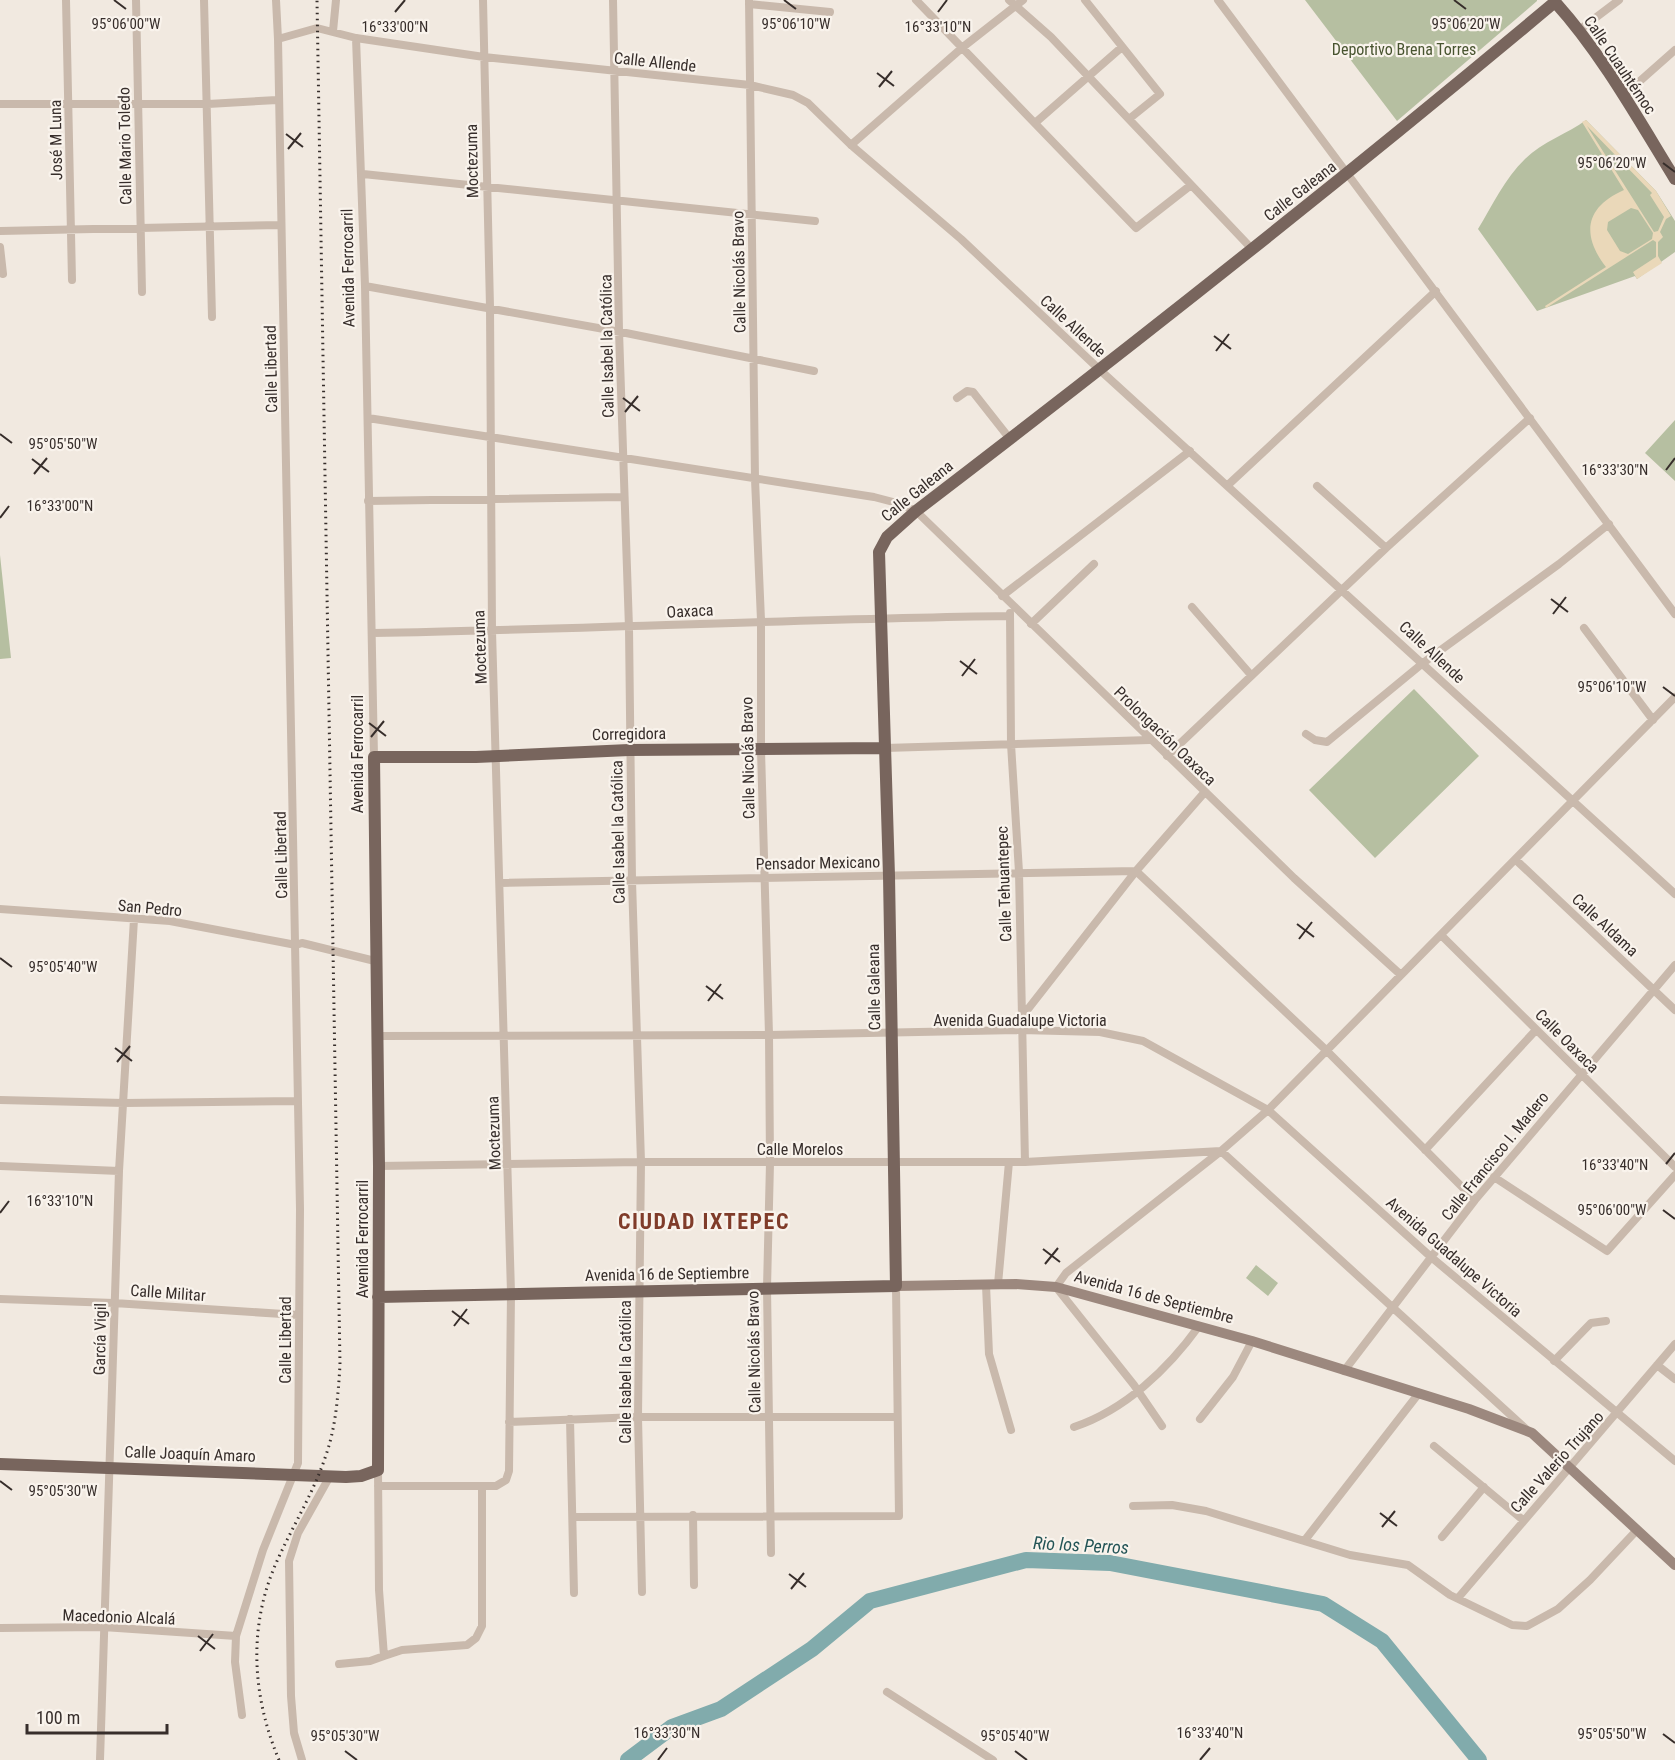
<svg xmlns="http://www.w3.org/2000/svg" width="1675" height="1760" viewBox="0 0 1675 1760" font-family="'Roboto Condensed',sans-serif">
<rect width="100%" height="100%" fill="#f1e9e0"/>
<path fill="#b6bfa1" d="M1305,0h232v1l-140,120z
M1586,120l70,71 19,30v31l-38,27 -2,-3 -98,35 -59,-82c14,-23 27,-51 47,-70 17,-17 44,-26 61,-39z
M1675,420v61l-30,-28z
M0,555l11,103 -11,1z
M1414,689l65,67 -104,102 -66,-68z
M1256,1265l22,18 -10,13 -22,-18z"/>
<path fill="#ead8b9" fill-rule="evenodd" d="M1586,120l70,71 15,25 -5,3 -6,13 3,5 -5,5v14l4,7 -25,16 -4,-7 23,-15v-15l-3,-2 -107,68 -1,-2 61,-39c-25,-32 -21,-60 18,-77l-42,-68zM1587,126l65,67 -2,2 14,22 -6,14 -4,1zM1631,208l7,2 15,23 -1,6 -24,15 -8,-3 -13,-21 1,-8z"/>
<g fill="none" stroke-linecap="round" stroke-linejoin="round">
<path stroke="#81abac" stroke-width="16" d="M628,1760l44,-33 49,-18 91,-60 58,-48 156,-41 84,3 213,41 59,37 97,119"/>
<path stroke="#c9b9ac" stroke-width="8" d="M66,0l6,280
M136,0l6,292
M204,0l8,317
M276,0l2,39
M613,0l6,331 10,297 3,253 9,281 -3,255 4,175
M749,0l6,479 6,141v130l8,285 1,128 -3,125 4,265
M916,0l220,228 55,-43
M1009,0l42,37 201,212
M1085,0l75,94 -31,25
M1218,0l457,614
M749,4l81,8
M333,31l3,-31
M1578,31l41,-31
M356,38l9,248 9,471
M1623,96l52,-46
M0,104h208l69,-4
M1035,123l87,-76
M851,145l112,-98 60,-47
M363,174l452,47
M0,231l281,-6
M0,247l3,27
M365,286l261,47 188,38
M957,398l10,-7 6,1 37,47
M368,418l506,79 23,6 19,8 378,367 107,97
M1229,484l207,-193
M1317,486l69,62
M368,501l256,-4
M1002,596l188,-145
M1192,607l59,68
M1010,613l1,131 8,128 6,290
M1031,624l63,-60
M1584,628l69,92
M373,633c212,-4 424,-14 636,-17
M1306,734l9,6 12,2 96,-79 136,-99 50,-40
M885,748l265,-8
M1167,756l219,-208 144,-130
M1516,860l159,150
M500,883l636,-12 191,180 148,149
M0,909l170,12 126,24 6,-2 73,18
M1441,935l234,232
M1021,1018l115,-147 68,-78
M376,1036l393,-1 252,-5 79,2 43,9 125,69 163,147 244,204
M0,1100l124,3 173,-2
M1425,1150l111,-120
M0,1166l119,5
M379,1166l262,-4h384l196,-11 305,278
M1494,1177l113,74 68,-76
M998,1284l11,-122
M986,1285l3,69 22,76
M0,1299l114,4 184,12
M1554,1361l37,-38 15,-2
M1657,1365l18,14
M1344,1371l131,-171 200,-235
M570,1419l4,174
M1200,1419l33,-42 19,-36
M509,1422l129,-5h258
M1162,1426l-28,-41 -78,-98 10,-14 155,-122 47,-41 407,-413
M1074,1427c51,-17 94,-58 125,-101
M1434,1446l89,74
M378,1470l1,120 5,66 18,-6 65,-5 9,-7 6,-12v-139
M378,1486h118l10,-6 3,-9 2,-178 -19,-662 -2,-324 -7,-307
M1133,1506l39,-1 34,6 144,44 58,10 42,30 62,30 15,1 31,-17 32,-29 47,-50
M693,1515l1,70
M574,1517l325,-1 -3,-230
M1442,1537l42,-50
M1305,1540l114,-147
M1458,1598l217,-254
M0,1628l103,-1 133,9
M339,1664l31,-3 14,-5
M887,1692l106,68
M242,1715l-7,-53 1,-26 27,-86 35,-87 2,-254 -22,-1170 39,-11 39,10 128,19 266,28 43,10 15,8 43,42 110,94 140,132 574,523
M100,1760l19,-589 15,-252
M302,1760l-8,-27 -3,-37 -2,-135 9,-28 32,-57"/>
<path stroke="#9c887e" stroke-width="10" d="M896,1286l120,-2 40,3 196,54 217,68 63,24 143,132"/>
<path stroke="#78655d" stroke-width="12" d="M378,1297l518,-11 -7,-410 -10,-324 8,-15 29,-26c216,-165 430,-334 639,-509 47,52 83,117 120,177
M0,1464l346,13 15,-1 17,-6 1,-304 -5,-409h102l153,-7 256,-2"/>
<path stroke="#372e2b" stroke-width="3" stroke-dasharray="1.5 4.5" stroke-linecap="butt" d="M279,1760c-26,-62 -31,-129 -5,-192 16,-38 39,-73 52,-113 10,-29 12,-59 14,-90l-23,-1365"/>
</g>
<path fill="none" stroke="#372e2b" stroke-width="2" d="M114,0l12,9M784,0l12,9M1454,0l12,9M395,12l10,-12M938,12l9,-12M877,73l17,13M879,87l13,-16M286,134l17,13M288,149l13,-16M1663,163l12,9M1214,336l17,13M1216,351l13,-17M623,398l17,13M625,412l13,-16M0,434l12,9M32,459l17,13M1666,470l9,-12M34,474l13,-16M0,518l9,-12M1551,599l17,13M1553,614l13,-17M960,661l17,13M962,676l13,-17M1663,687l12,9M369,723l17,13M371,737l13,-16M1297,924l17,13M1299,939l13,-17M0,958l12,9M706,986l17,13M708,1001l13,-17M115,1048l17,13M117,1062l13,-16M1666,1164l9,-11M1663,1210l12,9M0,1213l9,-12M1043,1249l17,13M1045,1264l13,-16M452,1311l17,13M454,1326l13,-17M0,1481l12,9M1380,1513l17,13M1382,1527l13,-16M789,1574l17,13M791,1589l13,-16M198,1636l17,13M200,1651l13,-17M1663,1734l12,9M345,1751l12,9M1015,1751l12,9M658,1760l9,-12M1200,1760l10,-12"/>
<g text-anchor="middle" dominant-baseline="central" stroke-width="4.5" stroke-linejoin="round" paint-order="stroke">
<g font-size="16" fill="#485430" stroke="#f9f3ec">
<text x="1404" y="49">Deportivo Brena Torres</text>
</g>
<g font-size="16" fill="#372e2b" stroke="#f9f3ec">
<text transform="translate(655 62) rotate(6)">Calle Allende</text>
<text transform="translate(1620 65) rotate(56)">Calle Cuauhtémoc</text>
<text transform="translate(56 140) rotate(-91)">José M Luna</text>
<text transform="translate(125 146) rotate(-91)">Calle Mario Toledo</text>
<text transform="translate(472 161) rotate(-91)">Moctezuma</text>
<text transform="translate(1300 191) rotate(-38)">Calle Galeana</text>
<text transform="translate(348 268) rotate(-91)">Avenida Ferrocarril</text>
<text transform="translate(739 272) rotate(-91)">Calle Nicolás Bravo</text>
<text transform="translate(1073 326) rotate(43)">Calle Allende</text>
<text transform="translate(607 346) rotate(-91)">Calle Isabel la Católica</text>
<text transform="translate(271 369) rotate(-91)">Calle Libertad</text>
<text transform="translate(917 491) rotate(-39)">Calle Galeana</text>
<text transform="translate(690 611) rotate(-3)">Oaxaca</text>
<text transform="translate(480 647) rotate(-92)">Moctezuma</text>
<text transform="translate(1432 652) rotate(43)">Calle Allende</text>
<text transform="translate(629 734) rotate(-1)">Corregidora</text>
<text transform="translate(1165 736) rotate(44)">Prolongación Oaxaca</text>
<text transform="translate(357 754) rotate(-90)">Avenida Ferrocarril</text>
<text transform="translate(748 758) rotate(-91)">Calle Nicolás Bravo</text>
<text transform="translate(618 832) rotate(-91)">Calle Isabel la Católica</text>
<text transform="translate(281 855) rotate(-91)">Calle Libertad</text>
<text transform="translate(818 863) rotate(-1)">Pensador Mexicano</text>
<text transform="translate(1004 884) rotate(-92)">Calle Tehuantepec</text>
<text transform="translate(150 908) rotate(5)">San Pedro</text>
<text transform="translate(1605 925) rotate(43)">Calle Aldama</text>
<text transform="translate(874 987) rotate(-91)">Calle Galeana</text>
<text x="1020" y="1020">Avenida Guadalupe Victoria</text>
<text transform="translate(1567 1041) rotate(45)">Calle Oaxaca</text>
<text transform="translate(494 1133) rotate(-92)">Moctezuma</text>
<text x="800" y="1149">Calle Morelos</text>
<text transform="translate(1495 1156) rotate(-51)">Calle Francisco I. Madero</text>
<text transform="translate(362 1239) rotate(-90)">Avenida Ferrocarril</text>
<text transform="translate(1454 1257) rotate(41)">Avenida Guadalupe Victoria</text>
<text transform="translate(667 1274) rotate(-1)">Avenida 16 de Septiembre</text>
<text transform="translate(168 1293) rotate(4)">Calle Militar</text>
<text transform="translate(1154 1297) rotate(15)">Avenida 16 de Septiembre</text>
<text transform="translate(100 1339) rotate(-89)">García Vigil</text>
<text transform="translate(285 1340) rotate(-90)">Calle Libertad</text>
<text transform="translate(754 1352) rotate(-91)">Calle Nicolás Bravo</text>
<text transform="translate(625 1372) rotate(-90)">Calle Isabel la Católica</text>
<text transform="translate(190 1454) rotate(2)">Calle Joaquín Amaro</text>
<text transform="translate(1557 1462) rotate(-48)">Calle Valerio Trujano</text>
<text transform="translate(119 1617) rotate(2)">Macedonio Alcalá</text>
</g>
<g font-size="18" font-style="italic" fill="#235456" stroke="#f9f3ec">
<text transform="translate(1081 1545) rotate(3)">Rio los Perros</text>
</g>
<g font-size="22" font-weight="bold" letter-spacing="1.5" fill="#803c2a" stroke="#f9f3ec">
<text x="704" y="1221">CIUDAD IXTEPEC</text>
</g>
</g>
<g font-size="15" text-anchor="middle" fill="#372e2b" stroke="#f9f3ec" stroke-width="4.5" stroke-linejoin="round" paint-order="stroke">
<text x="126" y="29">95°06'00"W</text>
<text x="796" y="29">95°06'10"W</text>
<text x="1466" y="29">95°06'20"W</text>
<text x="395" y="32">16°33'00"N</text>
<text x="938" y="32">16°33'10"N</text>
<text x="1612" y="168">95°06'20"W</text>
<text x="63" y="449">95°05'50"W</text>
<text x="1615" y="475">16°33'30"N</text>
<text x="60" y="511">16°33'00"N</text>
<text x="1612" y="692">95°06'10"W</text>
<text x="63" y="972">95°05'40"W</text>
<text x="1615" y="1170">16°33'40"N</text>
<text x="60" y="1206">16°33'10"N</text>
<text x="1612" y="1215">95°06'00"W</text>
<text x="63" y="1496">95°05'30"W</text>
<text x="667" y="1738">16°33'30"N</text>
<text x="1210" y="1738">16°33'40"N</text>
<text x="1612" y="1739">95°05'50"W</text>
<text x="345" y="1741">95°05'30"W</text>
<text x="1015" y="1741">95°05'40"W</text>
</g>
<path d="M27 1724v9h140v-9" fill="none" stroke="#372e2b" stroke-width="3"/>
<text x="36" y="1724" font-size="18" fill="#372e2b" stroke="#f9f3ec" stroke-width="4.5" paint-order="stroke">100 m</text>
</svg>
